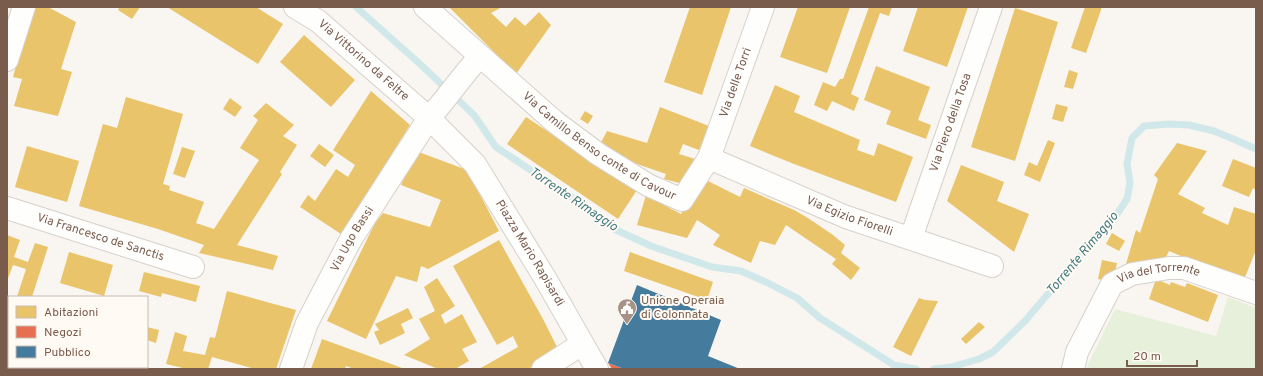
<svg xmlns="http://www.w3.org/2000/svg" width="1263" height="376" viewBox="0 0 1263 376" font-family="Overpass,sans-serif">
<rect width="100%" height="100%" fill="#f9f5f0"/>
<path fill="#e7f0db" d="M1228,297l28,11v61h-170l29,-60 101,27z"/>
<path fill="#e9c46a" d="M33,7h15l28,15 -15,47 11,3 -14,44 -44,-10 8,-27 -9,-2z
M120,7h20l-8,12 -14,-9z
M167,7h89l27,17 -25,40z
M449,7h53l-11,6 15,14 9,-10 10,9 14,-14 12,13 -35,49z
M690,7h41l-29,88 -38,-13z
M798,7h52l-23,66 -47,-16z
M869,7h23l-3,9 -9,-3 -29,81 8,4 -5,13 -22,-10 -5,10 -13,-6 9,-23 12,5 5,-8h3z
M918,7h50l-21,60 -44,-16z
M1085,7h17l-16,46 -15,-5z
M1015,8l43,14 -43,139 -44,-14z
M304,35l51,45 -24,27 -51,-45z
M876,66l54,21 -12,33 13,5 -5,14 -40,-15 5,-13 -27,-11z
M1069,70l9,3 -5,16 -9,-2z
M775,85l25,11 -6,16 66,28 -3,10 17,6 4,-13 35,14 -17,45 -102,-38 -44,-18z
M371,91l39,34 -41,65 -25,46 -44,-29 8,-12 7,6 21,-32 12,8 7,-12 -22,-15z
M126,97l57,17 -20,70 7,2 -1,4 35,12 -8,21 18,6 45,-69 -19,-12 18,-28 -5,-4 13,-13 28,22 -11,11 14,9 -17,27 2,2 -45,71 41,11 -5,14 -74,-17 5,-8 -46,-16 -79,-23 24,-82 14,4z
M230,98l12,9 -7,10 -12,-8z
M1056,104l12,3 -5,15 -11,-3z
M660,107l49,19 -10,24 -16,-6 -4,10 16,5 -12,25 -19,-5 2,-5 -69,-24 10,-19 40,12z
M585,111l8,5 -5,8 -8,-5z
M526,117l111,73 -19,29 -111,-75z
M1048,140l7,3 -15,39 -16,-7 5,-13 8,4z
M1177,143l30,8 -29,43 27,14 -3,5 26,12 6,-18 22,7v36l-13,32 -74,-31 -8,17 -35,-4 10,-34 4,3 18,-54 -4,-4z
M319,144l15,11 -9,12 -15,-11z
M27,146l52,15 -12,41 -52,-15z
M182,147l13,4 -10,27 -12,-4z
M416,151l51,19 32,61 -71,38 -7,-3 -4,16 -21,-6 -30,63 -39,-18 48,-98 8,-10 47,14 11,-27 -40,-15z
M1233,159l23,9v22l-3,-2 -4,9 -27,-11z
M961,165l43,17 -7,19 32,13 -15,38 -67,-51z
M702,178l38,19 4,-9 50,22 14,8 25,17 12,10 -4,8 19,15 -9,12 -19,-16 4,-5 -50,-34 -11,20 -15,-4 -9,22 -38,-18 7,-10 -23,-15 -10,18 -50,-13 10,-33 15,12 19,10z
M1112,233l13,8 -6,10 -13,-7z
M7,235l13,5 -6,17 14,5 7,-19 13,4 -16,50h-15l9,-28 -13,-4 -6,16z
M499,240l44,79 16,32 -31,18h-49l39,-22 -5,-11 -16,9 -44,-79z
M69,252l44,13 -9,31 -44,-13z
M630,252l83,30 -6,18 -83,-29z
M1102,260l15,3 -4,19 -15,-3z
M144,272l56,14 -4,16 -34,-9 -1,4 -22,-6z
M437,278l18,28 -14,9 4,9 17,-10 15,28 -15,7 7,12 -14,8h-17l-34,-14 26,-16 -11,-20 16,-8 -11,-24z
M1156,279l14,6 1,-3 14,5 2,-4 31,12 -10,27 -59,-23z
M227,291l69,19 -20,59h-21l-43,-12 -4,12h-21l-21,-5 9,-32 12,4 -4,15 22,4 5,-18 5,1z
M919,298l6,2 13,1 -27,55 -18,-9z
M408,308l5,10 -12,6 4,9 -25,12 -6,-13 5,-2 -4,-6z
M7,314l2,1v21l-2,-1z
M979,322l6,5 -19,17 -5,-5z
M147,327l12,3 -3,13 -9,-3z
M322,339l83,30h-51l-8,-3 -1,3h-34z
M34,367h51l-1,2h-50z"/>
<path fill="#e76f51" d="M608,363l16,6h-12z"/>
<path fill="#457b9d" d="M637,285l84,35 -13,36 32,13h-116l-16,-6z"/>
<g fill="none" stroke-linecap="round" stroke-linejoin="round">
<path stroke="#d0e8ea" stroke-width="7" d="M356,7l64,57 54,51 22,32 84,56 32,25 39,18 61,21 29,4 27,12 29,15 23,20 74,47 22,4
M934,369l17,-2 28,-8 14,-7 32,-31 22,-26 13,-13 23,-30 26,-26 18,-27 3,-16 -3,-19 5,-26 12,-12 25,-2 20,1 25,6 17,7 25,11"/>
<defs>
<g id="minor">
<path id="s1" d="M425,7l130,115 43,32 50,31 34,15 27,-42 54,-151"/>
<path d="M7,60l17,-53"/>
<path id="s2" d="M709,158l137,59 146,49"/>
<path id="s3" d="M7,208l186,59"/>
<path id="s4" d="M911,238l80,-231"/>
<path id="s5" d="M291,369l16,-46 44,-84 78,-121c18,-20 33,-42 51,-62"/>
<path d="M543,369l39,-25"/>
<path id="s6" d="M1073,369l4,-17 35,-68 20,-10 37,-6h15l72,25"/>
</g>
<g id="tertiary">
<path id="s7" d="M295,7l23,14 111,97 46,46 70,114 52,91"/>
</g>
</defs>
<use href="#minor" stroke="#d7d1cb" stroke-width="24"/>
<use href="#tertiary" stroke="#d7d1cb" stroke-width="24"/>
<use href="#minor" stroke="#fefefd" stroke-width="22"/>
<use href="#tertiary" stroke="#fefefd" stroke-width="22"/>
</g>
<defs>
<symbol id="civic-pin" viewBox="-11 -11 22 30"><path d="M0 17L-7.5 6A9.5 9.5 0 1 1 7.5 6Z" fill="#a69286" stroke="#fffaf3"/><path d="M-.6-6.5H3V-4.5H.6V-3L4-1V1h2V6H-6V1h2V-1L-.6-3ZM-1.2 2.5V6h2.4V2.5Z" fill="#fff"/></symbol>
</defs>
<g fill-rule="evenodd">
<use href="#civic-pin" x="616" y="297" width="22" height="30"/>
</g>
<g text-anchor="middle" dominant-baseline="central" stroke-width="4" stroke-linejoin="round" paint-order="stroke">
<g font-size="12" fill="#7a5c4d" stroke="#fffaf3">
<text stroke="none"><textPath href="#s7" startOffset="87">Via Vittorino da Feltre</textPath></text>
<text stroke="none"><textPath href="#s1" startOffset="453">Via delle Torri</textPath></text>
<text stroke="none"><textPath href="#s4" startOffset="122">Via Piero della Tosa</textPath></text>
<text stroke="none"><textPath href="#s1" startOffset="224">Via Camillo Benso conte di Cavour</textPath></text>
<text stroke="none"><textPath href="#s2" startOffset="152">Via Egizio Fiorelli</textPath></text>
<text stroke="none"><textPath href="#s3" startOffset="98">Via Francesco de Sanctis</textPath></text>
<text stroke="none"><textPath href="#s5" startOffset="144">Via Ugo Bassi</textPath></text>
<text stroke="none"><textPath href="#s7" startOffset="344">Piazza Mario Rapisardi</textPath></text>
<text stroke="none"><textPath href="#s6" startOffset="143">Via del Torrente</textPath></text>
</g>
<g font-size="12" fill="#7a5c4d" stroke="#fffaf3" text-anchor="start">
<text x="641" y="301">Unione Operaia<tspan x="641" dy="14">di Colonnata</tspan></text>
</g>
<g font-size="13" font-style="italic" fill="#437c86" stroke="#fffaf3">
<text transform="translate(573 200) rotate(34)">Torrente Rimaggio</text>
<text transform="translate(1083 254) rotate(-50)">Torrente Rimaggio</text>
</g>
</g>
<rect width="1263" height="376" fill="none" stroke="#7a5c4d" stroke-width="16"/>
<rect x="8" y="296" width="140" height="72" fill="#fffaf3" stroke="#cabbb1"/>
<rect x="16" y="306" width="20" height="12" fill="#e9c46a" stroke="#cabbb1"/>
<text x="44" y="316" font-size="12" fill="#7a5c4d">Abitazioni</text>
<rect x="16" y="326" width="20" height="12" fill="#e76f51" stroke="#cabbb1"/>
<text x="44" y="336" font-size="12" fill="#7a5c4d">Negozi</text>
<rect x="16" y="346" width="20" height="12" fill="#457b9d" stroke="#cabbb1"/>
<text x="44" y="356" font-size="12" fill="#7a5c4d">Pubblico</text>
<path d="M1127 360v6h70v-6" fill="none" stroke="#7a5c4d" stroke-width="2"/>
<text x="1133" y="360" font-size="12" fill="#7a5c4d" stroke="#fffaf3" stroke-width="3" paint-order="stroke">20 m</text>
</svg>
